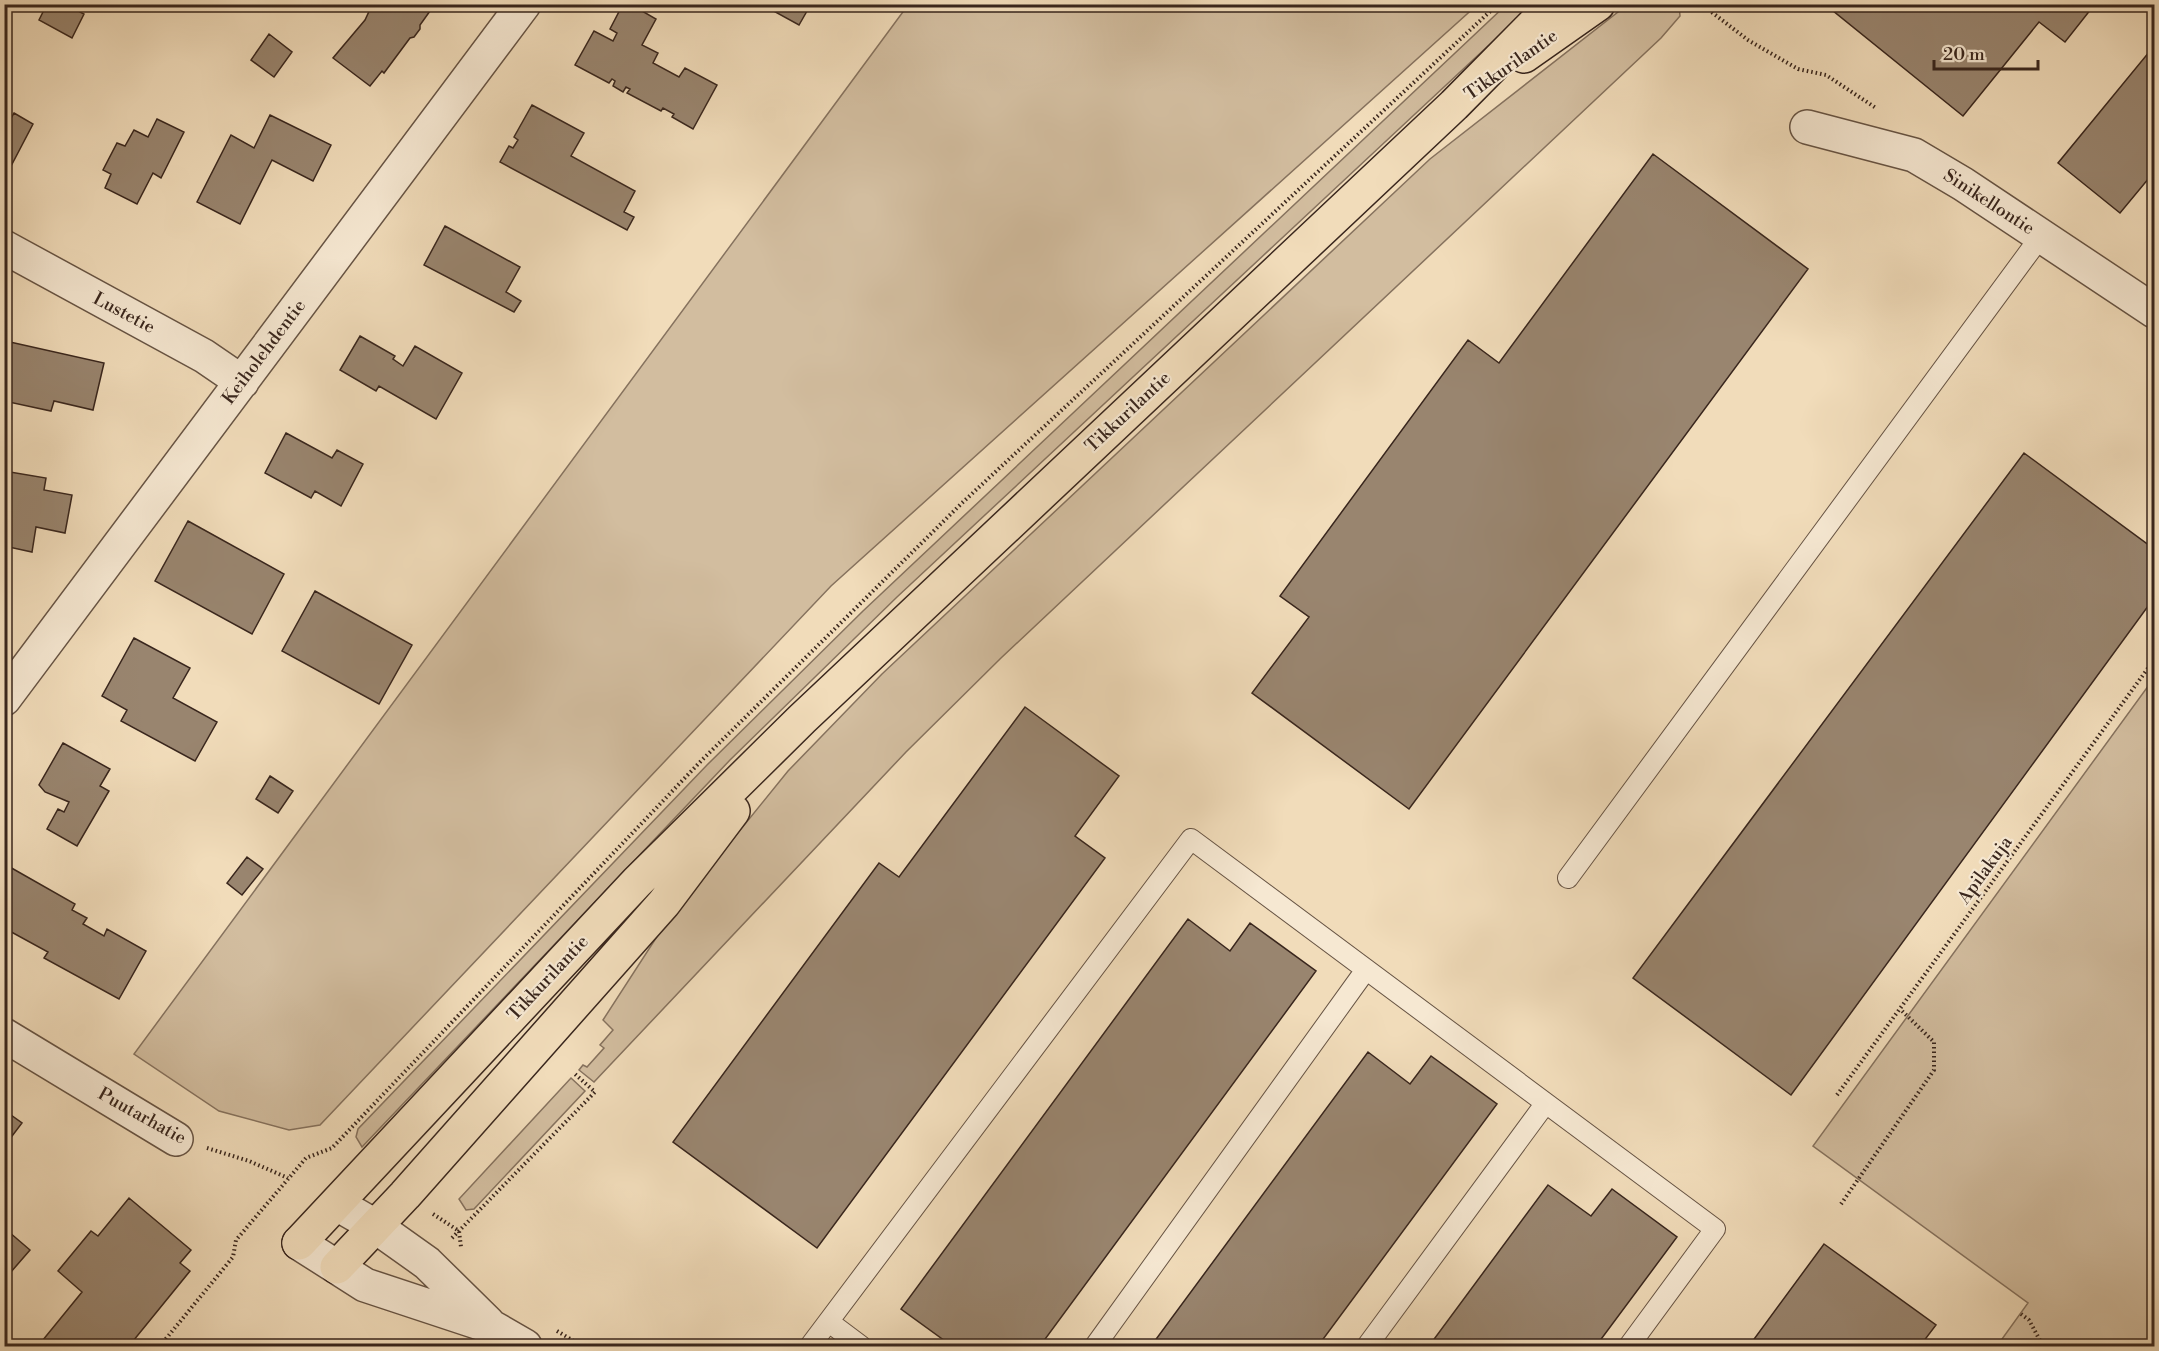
<svg xmlns="http://www.w3.org/2000/svg" width="2159" height="1351" viewBox="0 0 2159 1351" font-family="'Libre Bodoni',serif">
<rect width="100%" height="100%" fill="#f1dcba"/>
<filter id="stains"><feTurbulence type="fractalNoise" baseFrequency=".00333" numOctaves="4"/><feColorMatrix values="0 0 0 0 .2 0 0 0 0 .09 0 0 0 0 .02 0 0 0 .5 -.17"/></filter>
<radialGradient id="worn" r=".72"><stop offset=".6" stop-color="#630" stop-opacity="0"/><stop offset="1" stop-color="#630" stop-opacity=".3"/></radialGradient>
<path fill="#d2bd9f" stroke="#86725e" stroke-width="1.5" d="M908,5h569l-646,581 -511,539 -31,5 -70,-19 -85,-57z
M1506,5h26l-635,592 -167,163 -368,387 -6,-10 2,-8 349,-364 156,-154z
M1627,5h52l1,11 -19,22 -660,620 -95,94 -312,330 -15,-12 4,-5 4,2 17,-19 -4,-3 13,-15 -10,-10 66,-102 119,-147 94,-97 548,-515z
M2154,678v668h-157l31,-43 -215,-157z
M571,1078l14,13 -111,118 -8,1 -7,-11z"/>
<path fill="#99856f" stroke="#39261d" stroke-width="1.5" d="M47,4h18l19,10 -12,24 -33,-18z
M435,4l-15,21v4l-6,8 -4,1 -26,35 -2,-2 -12,15 -37,-28 32,-38 7,-15z
M623,4h7l26,15 -14,26 16,8 -5,10 26,14 6,-9 32,17 -24,44 -21,-12 2,-3 -11,-6 -2,3 -34,-18 3,-4 -4,-2 -3,5 -10,-6 2,-5 -3,-2 -3,4 -34,-18 19,-34 19,10 4,-8 -7,-4z
M761,4h50l-12,21z
M1836,4h259l-30,38 -26,-20 -76,94 -131,-106z
M269,34l23,18 -18,25 -23,-17z
M2154,46v126l-34,41 -62,-50z
M532,105l52,28 -13,23 64,35 -11,21 10,5 -7,13 -127,-68 9,-16 4,2 5,-8 -4,-3z
M14,113l19,11 -23,44 -6,-3v-43l4,2z
M270,115l61,30 -18,36 -41,-21 -32,64 -43,-22 34,-67 23,13z
M157,119l27,13 -23,46 -8,-5 -16,31 -32,-16 6,-14 -8,-4 14,-27 8,3 9,-16 14,7z
M1653,154l155,115 -399,540 -157,-116 57,-76 -29,-21 188,-256 31,23z
M445,226l75,41 -14,25 15,9 -7,11 -90,-47z
M360,336l35,20 -2,3 10,7 12,-20 47,27 -26,46 -57,-33 -3,5 -36,-21z
M10,342l94,21 -11,47 -39,-9 -3,10 -47,-10v-33z
M286,433l46,25 5,-8 26,14 -22,42 -26,-15 -4,7 -46,-25z
M2024,453l130,96v49l-363,497 -158,-117z
M4,471l42,7 -2,12 28,5 -7,38 -29,-6 -4,25 -28,-6z
M188,521l96,53 -32,60 -97,-53z
M315,591l97,54 -33,59 -97,-53z
M134,638l56,30 -17,30 44,24 -22,39 -74,-40 6,-11 -25,-14z
M1025,707l94,69 -44,60 30,22 -288,390 -144,-106 206,-279 20,14z
M63,743l47,26 -10,17 9,5 -32,55 -30,-17 11,-20 6,3 5,-10 -24,-10 -6,-7z
M270,776l23,15 -15,22 -22,-14z
M247,857l16,12 -21,26 -15,-12z
M8,866l67,38 -3,6 15,8 -4,6 21,12 3,-7 39,22 -27,48 -75,-41 4,-6 -44,-24v-56z
M1188,919l42,32 20,-28 66,48 -276,375h-88l-51,-37z
M1368,1052l42,32 21,-28 66,48 -179,242h-167z
M4,1110l18,13 -16,21 -2,-1z
M1548,1185l43,31 21,-27 65,48 -81,109h-167z
M129,1198l62,52 -11,13 10,8 -61,75h-91l44,-54 -24,-21 33,-40 7,5z
M9,1232l21,18 -26,30v-43z
M1824,1244l112,81 -16,21h-171z"/>
<g fill="none" stroke-linecap="round" stroke-linejoin="round">
<defs>
<path id="service" d="M1568,878l473,-642
M829,1322l32,24
M810,1346l381,-507 524,390 -86,117
M1095,1346l270,-375
M1367,1346l178,-242"/>
<path id="minor" d="M1807,127l107,28 49,29 191,127
M4,247l200,109 38,26
M4,699l520,-695
M4,1035l172,104"/>
<path id="tertiary" d="M337,1204l38,22 52,37 61,60
M299,1243l66,42 127,42 33,19"/>
<path id="primary" d="M1524,56l74,-52
M299,1243l338,-361 165,-163 652,-614 100,-101
M337,1267l68,-72 259,-292 69,-92"/>
</defs>
<use href="#service" stroke="#675444" stroke-width="22"/>
<use href="#minor" stroke="#675444" stroke-width="36"/>
<use href="#tertiary" stroke="#675444" stroke-width="36"/>
<use href="#primary" stroke="#39261d" stroke-width="36"/>
<path stroke="#39261d" stroke-width="4" stroke-dasharray="1.5 3" stroke-linecap="butt" d="M1701,4l47,36 50,29 28,6 50,33
M1837,1095l317,-435
M207,1148l42,13 39,17
M1841,1204l93,-134v-28l-34,-33
M433,1214l26,17 2,16
M452,1238l143,-146 -20,-18
M2021,1314l8,6 14,26
M557,1331l25,15
M418,1341l10,5
M160,1346l73,-89 3,-17 70,-82 26,-10 369,-387 261,-258 536,-499
M409,1346l3,-7"/>
<use href="#service" stroke="#f6e8d2" stroke-width="20"/>
<use href="#minor" stroke="#f6e8d2" stroke-width="33"/>
<use href="#tertiary" stroke="#f6e8d2" stroke-width="33"/>
<use href="#primary" stroke="#f1dcba" stroke-width="33"/>
</g>
<g text-anchor="middle" dominant-baseline="central" stroke-width="4.5" stroke-linejoin="round" paint-order="stroke">
<g font-size="18" fill="#39261d" stroke="#f6e8d2">
<text transform="translate(1511 65) rotate(-35)">Tikkurilantie</text>
<text transform="translate(1989 202) rotate(33)">Sinikellontie</text>
<text transform="translate(124 313) rotate(28)">Lustetie</text>
<text transform="translate(264 352) rotate(-53)">Keiholehdentie</text>
<text transform="translate(1128 412) rotate(-43)">Tikkurilantie</text>
<text transform="translate(1985 870) rotate(-54)">Apilakuja</text>
<text transform="translate(548 978) rotate(-47)">Tikkurilantie</text>
<text transform="translate(142 1116) rotate(29)">Puutarhatie</text>
</g>
</g>
<rect width="2159" height="1351" fill="none" stroke="#f1dcba" stroke-width="24"/>
<rect x="6" y="6" width="2147" height="1339" fill="none" stroke="#39261d" stroke-width="3"/>
<rect x="12" y="12" width="2135" height="1327" fill="none" stroke="#39261d" stroke-width="1.5"/>
<path d="M1934 60v9h104v-9" fill="none" stroke="#39261d" stroke-width="3"/>
<text x="1943" y="60" font-size="18" fill="#39261d" stroke="#f6e8d2" stroke-width="4.5" paint-order="stroke">20 m</text>
<rect width="100%" height="100%" filter="url(#stains)"/>
<rect width="100%" height="100%" fill="url(#worn)"/>
</svg>
